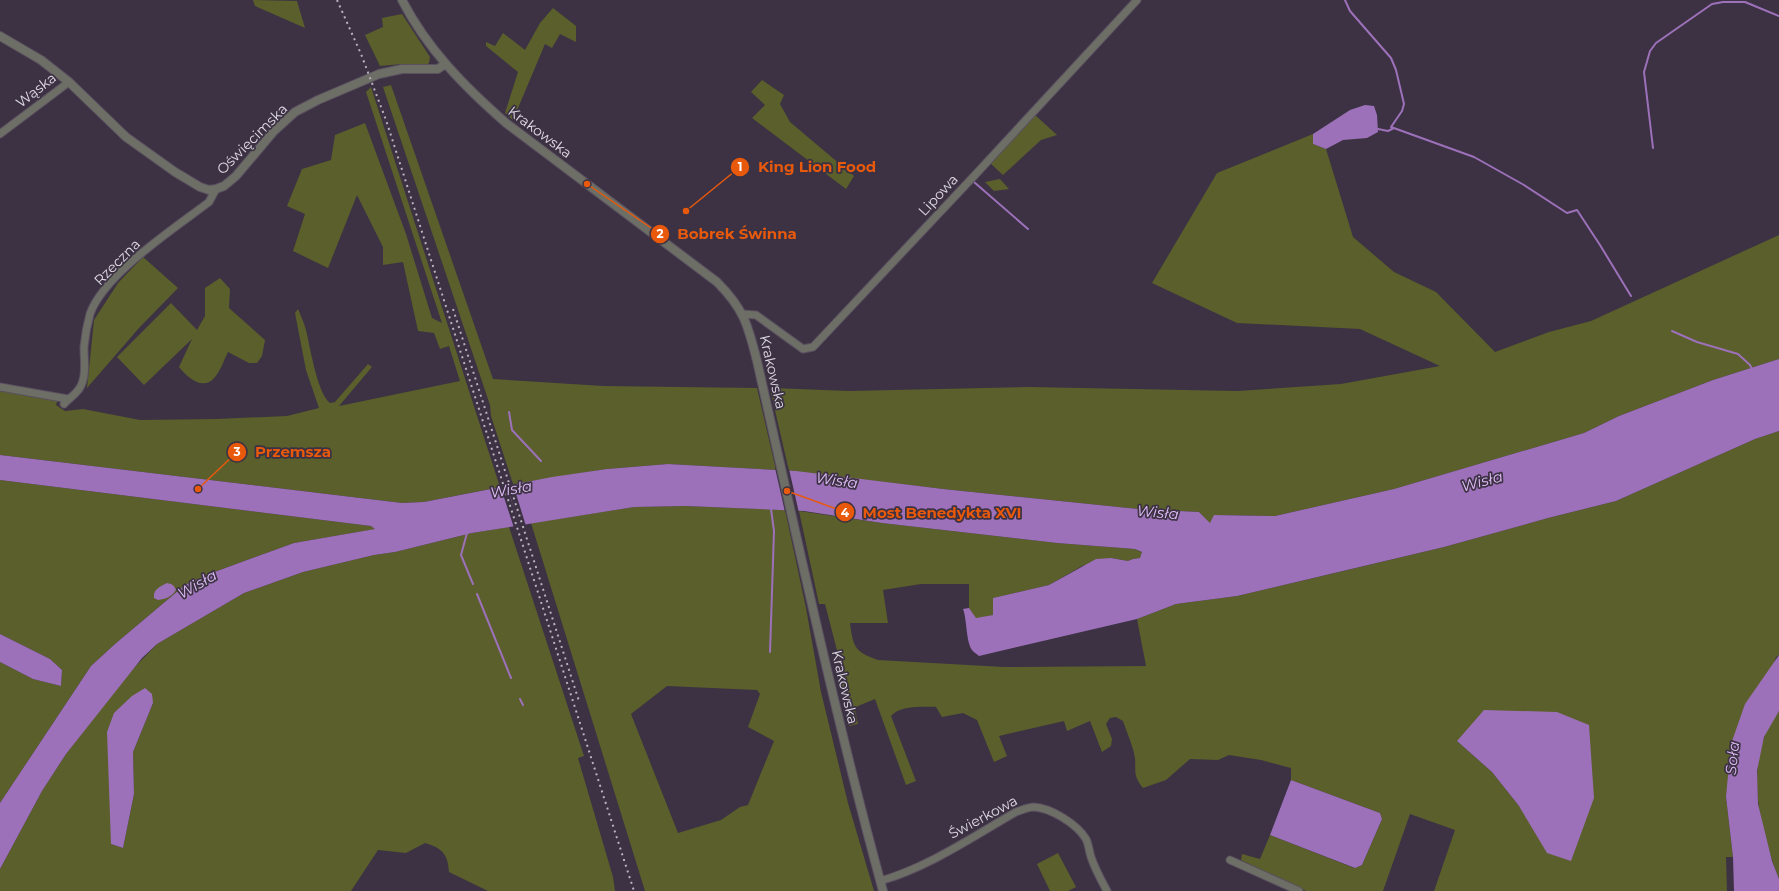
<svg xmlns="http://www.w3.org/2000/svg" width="1779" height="891" viewBox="0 0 1779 891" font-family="Montserrat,sans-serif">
<rect width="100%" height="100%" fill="#3c3243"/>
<path fill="#5a5f2b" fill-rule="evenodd" d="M253,0l44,1 8,27 -50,-22z
M553,8l23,18v16l-16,-8 -8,14 -7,-4 -32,76 -8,-7 13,-41 -32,-26v-4l9,4 8,-13 22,17 15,-27z
M402,14l28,43 -1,6 -4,3 -23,-2 -22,2 -15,-31 18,-8 -1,-9z
M762,80l22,15 -4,9 10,18 64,54 -8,13 -94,-71 13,-13 -14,-13z
M391,85l102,294 110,7 154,2 19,82 -108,-6 -61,5 -94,15 -22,-68 -1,-11 -107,-318z
M371,87l129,400 -76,15 -22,1 -402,-48v-65l58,9 -2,6 9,6 18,-2 57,11 76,-1 71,-3 32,-8 -13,-38 -11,-57 3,-4c3,7 6,14 8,21 4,16 11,63 24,73l5,-1 33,-38 4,3 -33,39 121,-25 -11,-35 -9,3 -6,-16 -16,-2 -15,-69 -20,3v-18l-26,-52 -29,73 -35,-17 12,-37 -18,-8 15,-37 29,-9 4,-25 30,-12 41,111 26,84 10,5 -76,-231z
M1035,115l22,20 -16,5 -38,35 -13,-12z
M1313,134v10l13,5 27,88 41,35 42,20 59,60 54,-20 42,-11 188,-86v124l-66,21 -94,36 -35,17 -190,56 -119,27 -60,-1 -5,9 -11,-12 -61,-3 -195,-20 -154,-18 -18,-78 2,-5 76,3 180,-4 208,4 104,-7 99,-18 -80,-37 -123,-6 -85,-40 65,-110z
M1000,179l9,10 -15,2 -9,-9z
M143,257l35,31 -39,40 -52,60 7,-68 24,-37z
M220,278l10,11 -1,19 36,32 -3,16 -5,7h-8l-21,-11c-4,8 -7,18 -13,25 -12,15 -28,0 -36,-10l13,-28 -48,46 -27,-28 54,-54 26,27 8,-14v-28z
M1779,431v224l-3,2 -50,140 7,60h-7l1,34h-293l21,-61 -45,-16 -27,77h-77l-65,-31 1,-6 18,5 10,-24 84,33 8,-3 20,-46 -2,-6 -89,-33v-12l-30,-8 -32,-5 -11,5 -28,-1 -24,21 -23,8c-10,-13 -7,-15 -8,-30 -2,-12 -8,-25 -12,-37l-7,-4 -6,1 -4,6 6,15 -1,7 -9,6 -12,-31 -23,10 -3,-10 -65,15 8,20 -13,6 -17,-42 -14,-7 -21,4 -6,-10c-13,0 -35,-2 -45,9l25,65 -10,4 -31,-86 -17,7 -3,4 3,14 -9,2 -7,-39 -3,-29 -14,-54h-6l-20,-93 83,12 175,20 78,6 8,4 -3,5 -7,1 -5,2 -17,-3 -29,8 -33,19 -55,13 -1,17 -17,4 -7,-11v-24h-48l-38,6 5,33h-38c3,24 5,29 28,37l126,7 142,-1 -9,-47 39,-15 61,-8 98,-23 109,-26 104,-29 68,-17 139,-62zM1457,741l137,57 -75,8 -27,-34z
M0,480l371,46 5,3 -82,14 -85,31 -24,11 -70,59 -24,22 -91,137v-141l33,17 28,7 1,-16 -12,-11 -50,-25z
M686,506l99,4 21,98 15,84 27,111 26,88h-229l-114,-368 103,-16zM667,686l90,4 3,4 -12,33 26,14 -26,64 -8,2 -19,13 -43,13 -47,-119z
M509,527l75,229 -6,2 35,119 2,14h-127l-39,-19c-1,-18 -7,-24 -24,-29l-19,10 -28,-3 -27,41h-351v-22l42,-78 24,-37 61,-79 30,-31 87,-51 59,-21 71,-17 21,-3 77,-19zM145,688l8,15 -20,49 1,42 -11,54 -12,-4z
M1779,711v168c-17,-43 -31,-96 -15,-141 3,-10 10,-19 15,-27z
M1058,853l18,34 -8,4h-18l-13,-27z"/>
<path fill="#9d71ba" d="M1365,105l9,1 3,9 1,17 -11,6 -24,2 -17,9 -13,-5v-10l37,-24z
M1779,359v72l-24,8 -139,62 -68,17 -104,29 -207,49 -61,8 -39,15 -158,37c-2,-2 -6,-4 -7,-6 -6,-8 -5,-31 -9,-41l6,-1 7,10 17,-3v-17l56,-13 47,-26 15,-1 17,3 5,-2 7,-1 2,-6 -7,-3 -78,-6 -175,-20 -78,-12 -118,-5 -52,1 -162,26 -77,19 -21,3 -71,17 -59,21 -87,51 -15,14 -76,96 -24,37 -42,78v-66l91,-137 24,-22 70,-59 24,-11 85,-31 81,-14 -4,-3 -371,-46v-25l402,48 22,-1 128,-25 55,-8 61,-5 128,7 147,18 195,20 61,3 11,11 4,-8 61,1 119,-27 190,-56 35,-17 94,-36z
M167,583c5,1 7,2 9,7 -5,7 -10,9 -18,10l-4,-2c-1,-9 6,-11 13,-15z
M0,634l50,25 12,11 -1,16 -28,-7 -33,-17z
M1779,655v56l-15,26 -7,34 1,33 14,57 7,18v12h-45l-1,-34 -7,-60 5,-53 14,-40z
M145,688l7,6 1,9 -20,49 1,42 -11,54 -12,-4 -4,-112 7,-19 18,-17z
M1484,710l73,2 32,13 5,73 -23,63 -24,-8 -28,-47 -27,-34 -35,-31z
M1291,780l89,33 2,6 -20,46 -7,3 -85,-33z"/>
<path fill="#3c3243" d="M775,468l14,1 10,44 -14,-1z
M512,482l1,2 13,42 -6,1 -14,-44z
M506,484l14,43 -6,1 -14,-43z"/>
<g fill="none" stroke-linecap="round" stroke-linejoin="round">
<path stroke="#9d71ba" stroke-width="2" d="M1345,0l5,11 41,47 5,12 8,34 -2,7 -11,16 83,30 50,28 43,28 10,-3 23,35 31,51
M1378,129l10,2 6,-3
M1653,148l-9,-76 6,-21 6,-8 56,-39 11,-2h22l34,14
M974,182l54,47
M1672,331l25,11 41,12 12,11 2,4
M509,412l3,18 29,31
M467,533l-6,22 12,29
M477,594l34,84
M770,652l4,-121 -3,-22
M520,699l3,6"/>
<defs>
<path id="minor" d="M0,134l69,-52
M742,314l14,1 47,34 10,-2 162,-172 162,-175
M0,387l68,12
M64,404c4,-5 11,-9 15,-15 8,-11 5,-28 5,-42 1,-11 3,-22 6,-33 14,-40 85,-86 119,-112l7,-13
M1230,860l69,31
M880,881c49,-14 92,-44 136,-69 6,-2 12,-5 18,-5 17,1 43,17 52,32 3,6 3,12 5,18 4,12 10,23 16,34"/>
<path id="tertiary" d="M402,0c25,49 63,87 104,123l211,159c27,27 31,43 40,79 40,177 78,355 126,530
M0,36l41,24 28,22 57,55 49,35 25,15 9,3 7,-1 8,-3 12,-10 38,-45 21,-19 23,-12 61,-26 23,-5h36l7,-5"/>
</defs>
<use href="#minor" stroke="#5a5060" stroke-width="9"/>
<use href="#tertiary" stroke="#5a5060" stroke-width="10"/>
<use href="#minor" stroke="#6d6e65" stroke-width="7"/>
<use href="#tertiary" stroke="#6d6e65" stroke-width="8"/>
<path stroke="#bab3bf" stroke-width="2" stroke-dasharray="2 4" stroke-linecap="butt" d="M337,0l24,54 25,66 248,771
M453,309l126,392"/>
</g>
<g text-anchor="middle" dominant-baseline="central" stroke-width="3.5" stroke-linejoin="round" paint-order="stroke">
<g font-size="14" fill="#e0dae5" stroke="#3c3243">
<text transform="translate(36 90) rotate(-38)">Wąska</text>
<text transform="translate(540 132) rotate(37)">Krakowska</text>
<text transform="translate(252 139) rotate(-45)">Oświęcimska</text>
<text transform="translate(938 195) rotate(-47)">Lipowa</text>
<text transform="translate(117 262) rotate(-45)">Rzeczna</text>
<text transform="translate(773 372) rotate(77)">Krakowska</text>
<text transform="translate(845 687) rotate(77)">Krakowska</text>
<text transform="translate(983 817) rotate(-28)">Świerkowa</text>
</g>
<g font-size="15" font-style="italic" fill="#e0bdf8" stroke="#3c3243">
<text transform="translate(837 480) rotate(8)">Wisła</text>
<text transform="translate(1482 481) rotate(-15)">Wisła</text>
<text transform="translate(511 489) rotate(-10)">Wisła</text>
<text transform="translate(1158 512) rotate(5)">Wisła</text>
<text transform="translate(197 584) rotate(-30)">Wisła</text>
<text transform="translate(1732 758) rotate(-84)">Soła</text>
</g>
</g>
<path fill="none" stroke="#e8590c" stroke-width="1.5" d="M686 211L740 167M587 184L660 234M198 489L237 452M787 491L845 512"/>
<g fill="#e8590c" stroke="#3c3243" stroke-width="1.5">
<circle cx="686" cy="211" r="4"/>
<circle cx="587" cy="184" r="4"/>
<circle cx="198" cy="489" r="4"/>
<circle cx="787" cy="491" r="4"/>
<circle cx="740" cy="167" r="10"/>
<circle cx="660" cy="234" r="10"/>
<circle cx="237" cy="452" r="10"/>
<circle cx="845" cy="512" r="10"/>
</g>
<g font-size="12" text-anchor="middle" font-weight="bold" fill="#fff">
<text x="740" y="171">1</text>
<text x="660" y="238">2</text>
<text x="237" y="456">3</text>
<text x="845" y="517">4</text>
</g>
<g font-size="15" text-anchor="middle" font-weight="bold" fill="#e8590c" stroke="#3c3243" stroke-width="3.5" stroke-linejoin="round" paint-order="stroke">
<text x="817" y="172">King Lion Food</text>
<text x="737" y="239">Bobrek Świnna</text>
<text x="293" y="457">Przemsza</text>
<text x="942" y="518">Most Benedykta XVI</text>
</g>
</svg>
